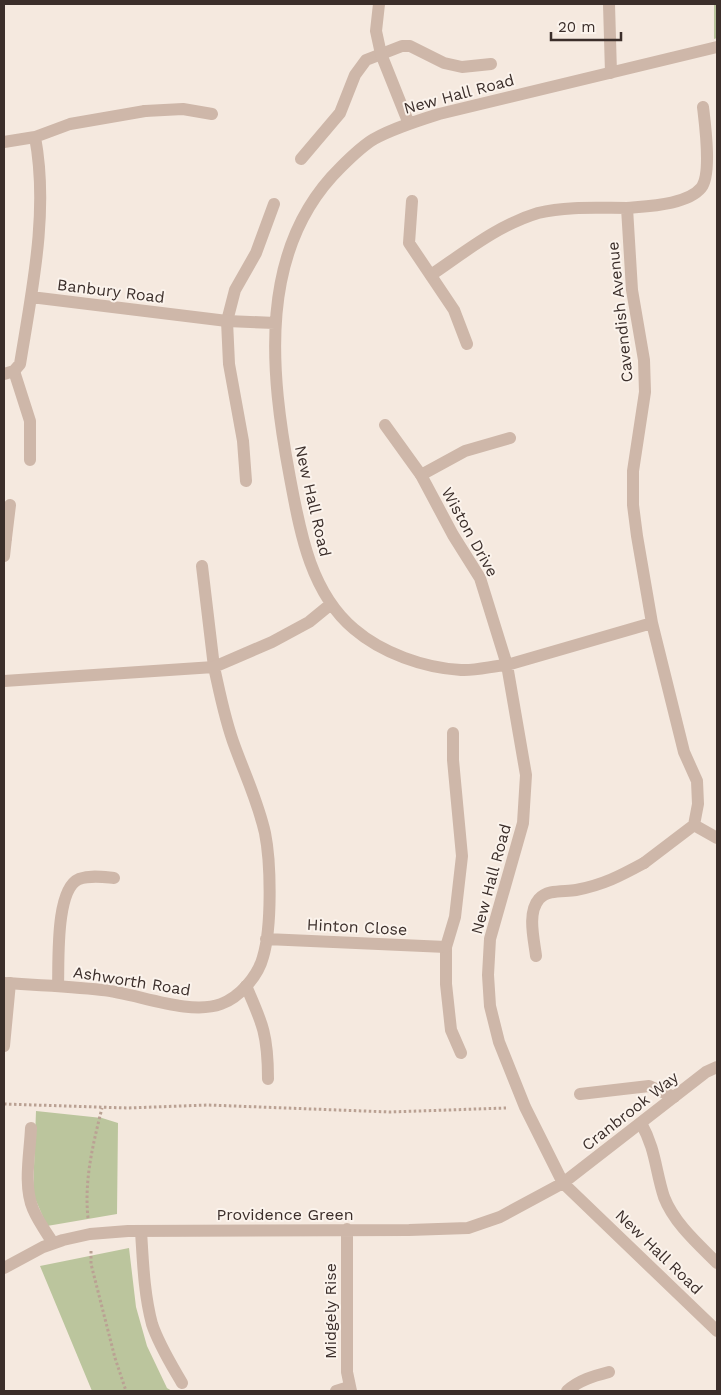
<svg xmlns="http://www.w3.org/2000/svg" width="721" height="1395" viewBox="0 0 721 1395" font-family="'Work Sans',sans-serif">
<rect width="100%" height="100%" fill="#f5e9df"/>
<path fill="#bbc59d" d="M714,4h3v34l-3,1z
M36,1111l66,7 16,5 -1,91 -70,12 -14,-32z
M129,1248l7,59 11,39 20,42 5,3h-80l-52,-125z"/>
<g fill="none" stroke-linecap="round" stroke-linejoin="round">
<path stroke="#baa193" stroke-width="3" stroke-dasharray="2.5 2.5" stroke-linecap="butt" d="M4,1104l124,4 80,-3 182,7 116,-4
M88,1218c-4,-38 5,-74 14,-110
M91,1251v13l24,94 11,33"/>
<path stroke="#ceb7a9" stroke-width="12" d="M145,111l38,-2 29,5
M301,159l39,-46 15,-38 11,-15 36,-14h8l34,17 18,4 29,-3
M412,201l-3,42 45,67 13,34
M627,208c20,-2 60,-3 74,-20 11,-13 4,-64 2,-81
M14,371l16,50v39
M421,475l44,-24 45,-13
M246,481l-3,-40 -14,-77 -2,-43 8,-31 21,-37 18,-49
M6,538l4,-33
M202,566l12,101
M453,733v27l9,96 -7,61 -9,30v37l5,46 10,23
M536,956c-2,-17 -9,-43 3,-57 9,-10 25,-7 37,-9 27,-5 44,-14 68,-27
M58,986c1,-23 -3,-97 21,-107 12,-4 24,-2 35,-1
M246,986c17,38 22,50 22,93
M4,1046l6,-63
M580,1094l69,-8 25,11
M641,1123c15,27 14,46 23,74 10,26 34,47 53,66
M31,1128c-1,25 -8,57 2,81 5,12 13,23 20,34
M141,1231c2,31 3,63 11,93 7,21 19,40 30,59
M336,1391l13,-4"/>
<path stroke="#ceb7a9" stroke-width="12" d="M379,4l-3,27 5,23 28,70
M609,4l2,69
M717,47l-278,67c-22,7 -45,14 -65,25 -12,7 -23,18 -33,28 -84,82 -71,205 -51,311 10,53 20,114 64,151 28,24 70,39 107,41 15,1 31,-4 46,-5l19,110 -3,48 -33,116 -2,36 2,31 9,36 26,65 38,76 154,148
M4,142l31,-5 35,-13 75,-13
M431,275c34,-23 67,-50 107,-62 28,-7 60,-5 89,-5l5,82 12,70 1,32 -12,79v34l4,31 15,87 32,129 13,29 1,23 -4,21 -50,38
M31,297l196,24 48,2
M4,374l10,-3 6,-7c12,-74 29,-153 15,-227
M385,425l36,50 32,60 27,43 27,87 145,-42
M4,556l2,-18
M4,681l210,-14 58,-25 37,-20 22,-18
M694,825l23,13
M266,939l180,8
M4,983c32,2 65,3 98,7 34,3 87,26 119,14 19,-7 37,-28 42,-47 9,-30 8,-94 2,-124 -7,-31 -19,-56 -30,-86 -10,-26 -15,-53 -21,-80
M347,1229v143l4,19
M4,1268l39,-21 20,-7 27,-6 38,-3 281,-1 59,-2 32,-11 63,-34 143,-111 11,-5
M567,1391c12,-11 27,-15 42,-19"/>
</g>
<g text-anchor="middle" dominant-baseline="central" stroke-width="4" stroke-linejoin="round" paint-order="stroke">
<g font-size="16" fill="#3b2e2a" stroke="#fbf3ec">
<text transform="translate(459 94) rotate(-15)">New Hall Road</text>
<text transform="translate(111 291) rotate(7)">Banbury Road</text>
<text transform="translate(620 312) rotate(-96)">Cavendish Avenue</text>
<text transform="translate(313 501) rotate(77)">New Hall Road</text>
<text transform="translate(470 532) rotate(61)">Wiston Drive</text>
<text transform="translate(491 879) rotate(-75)">New Hall Road</text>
<text transform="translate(357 927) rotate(3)">Hinton Close</text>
<text transform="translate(132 981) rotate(9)">Ashworth Road</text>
<text transform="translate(630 1111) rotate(-38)">Cranbrook Way</text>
<text x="285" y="1214">Providence Green</text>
<text transform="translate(659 1252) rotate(44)">New Hall Road</text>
<text transform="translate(330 1311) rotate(-90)">Midgely Rise</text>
</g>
</g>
<rect width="721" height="1395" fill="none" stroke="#3b2e2a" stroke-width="10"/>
<path d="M551 32v8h70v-8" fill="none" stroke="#3b2e2a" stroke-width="2.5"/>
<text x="558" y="32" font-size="15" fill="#3b2e2a" stroke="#fbf3ec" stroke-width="4" paint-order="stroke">20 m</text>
</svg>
